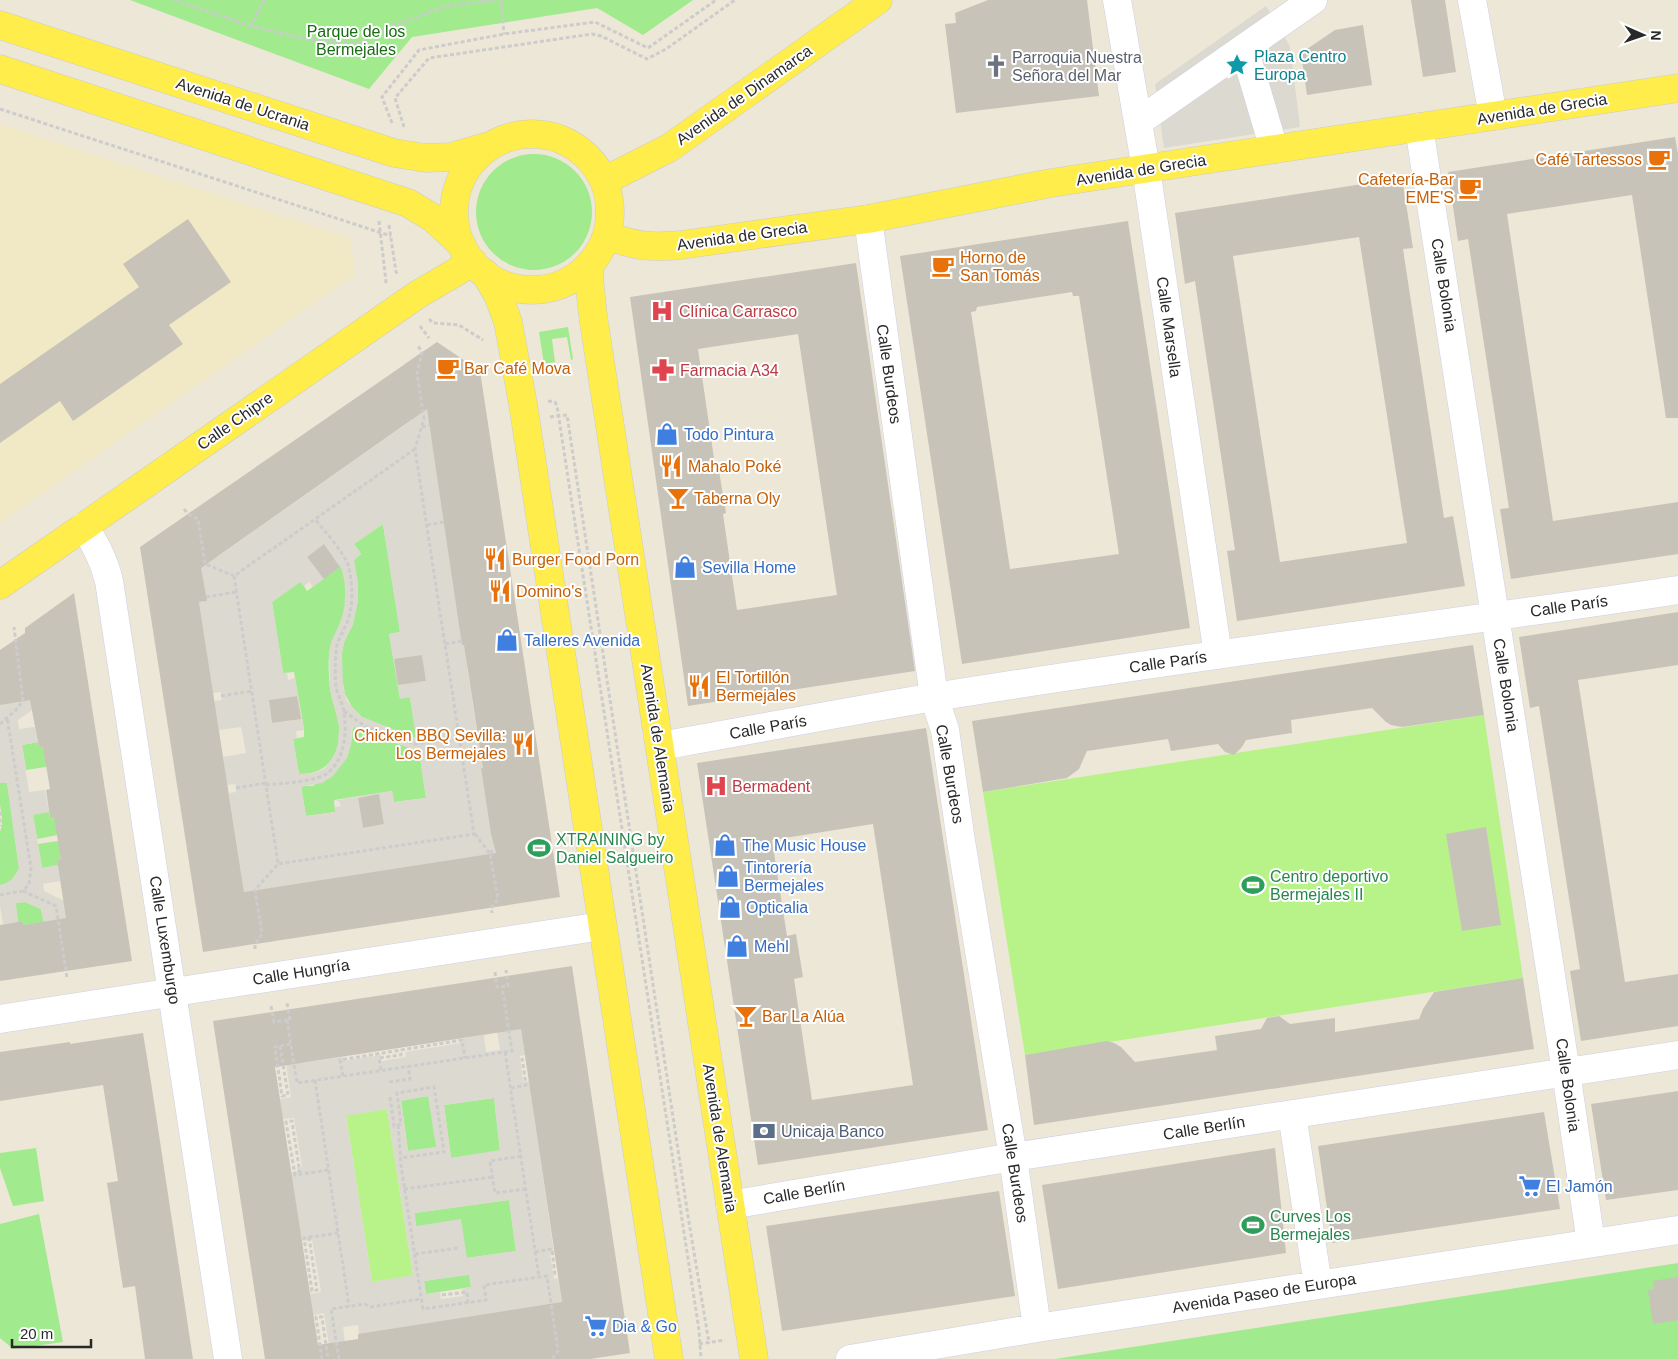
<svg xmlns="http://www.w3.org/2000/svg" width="1678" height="1359" viewBox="0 0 1678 1359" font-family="Helvetica,sans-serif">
<rect width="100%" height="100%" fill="#ede7d8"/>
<path fill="#f1e8c5" d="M0,124l350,114 5,37 -355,248z"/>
<path fill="#a1ea8e" d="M130,0h563l-50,35 -46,-27 -185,29 -43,52z
M476 212a58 58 0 1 1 116 0a58 58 0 1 1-116 0Z
M568,327l5,32 -2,1 -4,-23 -15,2 3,23 -11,2 -5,-32z
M383,524l17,108 -11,2 11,64 10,-1 7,42 -55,-22 -10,-10 -7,-13 -3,-16v-25l2,-11 9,-18 5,-24 -4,-40 7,-6 -7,-10z
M341,566c6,19 7,39 -1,57 -4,11 -10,19 -11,32 -1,11 0,23 1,34 2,13 8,25 9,37 2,28 -11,49 -40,48l-6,-35 11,-2v-8l-10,-57 -11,1 -11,-71 29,-21 6,10z
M353,726l19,9 47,16 7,47 -32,4 -2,-11 -58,9 1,12 -29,4 -5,-30h12l34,-28 4,-14z
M38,742l1,5h4l9,19 -26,4 -4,-25z
M7,782l12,86c-4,9 -9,16 -19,17v-53c4,-13 1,-17 0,-28 0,-7 0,-14 0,-21z
M49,812l1,5h5l8,17 -26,5 -4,-25z
M64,840l-4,11 1,9h-4l1,5 -16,3 -4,-24z
M25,902l16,7 4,19 -12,-4 -9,1 -1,-4 -5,1 -3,-19z
M429,1096l8,51 -29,4 -7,-51z
M494,1098l6,53 -49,7 -7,-53z
M36,1148l8,53 -31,5 -13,-38v-15z
M509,1200l7,51 -49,7 -51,-32 -2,-13z
M39,1214l24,128 -50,7 -13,-11v-114z
M1678,1263v96h-623z
M469,1274l2,13 -45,7 -2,-13z"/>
<path fill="#b7f388" d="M1484,715l39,263 -498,77 -42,-263z
M387,1109l26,167 -41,6 -26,-167z"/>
<path fill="#dcd9d0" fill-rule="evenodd" d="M1266,6l24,40 10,81 -136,21 -9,-64z
M425,350l11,71 -7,1v3l41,219 -3,24 11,69h6l2,10 -6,1v6h7l2,13 -8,2 11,69 8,-1 -5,11 15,57 -23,3 -8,-52 -212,33 8,52 -23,3 -23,-151 7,-1v-4l-1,-4 -8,1 -4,-28 23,-4 -5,-26 -22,3 -5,-29 8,-1 -1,-8 -8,1 -14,-91 8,-1 -9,-7 -12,-79 22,-14 9,56 195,-137 -8,-56zM383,524l17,108 -11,2 11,65 10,-2 6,41 -54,-21 -15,-16 -4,-15 -1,-33 2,-11 9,-18 5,-24v-18l-4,-22 7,-6 -7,-10zM324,544l16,23h1l5,19 -2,23 -3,12 -10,21 -2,12 1,35 9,37 -1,19 -3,9 -10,14 -11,5 -15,1 -6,-35 11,-2 -7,1 -1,-7 8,-1 -9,-52 -7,2 -1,-7h-4l-11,-71 28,-20 4,4 5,-4 4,5 16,-12 -12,-5 -10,-13zM422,655l4,26 -16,2 -2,-10 -12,1 -2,-13zM297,696l2,14 -10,2 1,9 -18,2 -3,-23zM352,726l13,7 54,18 7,47 -32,4 -2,-11 -59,10h6l2,5 -6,1v5l-29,4 -5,-29 21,-4 11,-7 14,-18 4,-14zM376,795l5,10 3,19 -21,4 -5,-30z
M3,650l39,53 -24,17 1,9 16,-2 3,15 -16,3 7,47 16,-2 4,22 -16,3 5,29 4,24 16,-3 2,16 -17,3 1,7 30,15 2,11 -31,11 -4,-19 -16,-7 -9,1 2,19 -15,2 -3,-18v-21l5,-1 9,-6 5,-10 -12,-85h-7v-78z
M513,981l12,74 -5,1 3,26 6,-1 25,172 -4,1 4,25 4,-1 13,80 -212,-24 -1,-9 -15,2 4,32h-16l-7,-46 -11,2 -3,-21 11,-2 -9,-52 -11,1 -5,-35 -5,-34 6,-1v-3l5,-1 -8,-49 -11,1 -2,-10 -1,-10 11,-2 -7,-48 18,14 41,-6 1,4 37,-6 1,6 24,-4 -1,-5 55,-9v-4l24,-4 2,17 14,-2 -10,-65zM428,1096l8,51 -28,4 -7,-50zM494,1098l6,52 -49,8 -7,-53zM387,1109l26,166 -41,7 -26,-166zM509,1200l7,51 -49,7 -6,-39 -45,7 -1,-13zM469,1275l2,12 -9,2 1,7 -22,3 -1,-7 -14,2 -2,-13z"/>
<path fill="#c8c3b8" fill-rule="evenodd" d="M988,0h99l12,96 -143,17 -11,-89 11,-1 -1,-10z
M1411,0h34l11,72 -33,5z
M1363,25l9,60 -65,10 -6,-42 34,-23z
M1675,137l3,17v264h-12l-34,-223 -125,19 46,307 125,-19v52l-167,25 -11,-70 9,-1 -41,-269 -10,2 -10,-69z
M1402,178l11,70 -10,1 37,243 4,26 9,-2 12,70 -228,35 -10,-70 8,-1 -40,-269 -10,3 -10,-71zM1359,237l48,306 -127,19 -47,-306z
M188,219l43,63 -62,43 14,19 -110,77 -13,-20 -60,42v-59l139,-97 -16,-23z
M1128,221l62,407 -228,36 -62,-408zM1072,292l1,4h6l40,258 -109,15 -39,-257 5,-1 1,-4z
M856,263l59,408 -227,35 -58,-409zM798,334l39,261 -100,15 -14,-96 3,-1 -7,-42 -3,1 -18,-123z
M437,342l43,29 80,526 -357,55 -63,-405zM427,409l35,236h2l19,123h-2l10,66 5,19 -252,39 -45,-290 8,-1 -6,-33z
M324,544l16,23 -16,12 -17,-22z
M74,593l58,368 -132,20v-56l23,-4 1,4 42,-7 -9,-58h4l-7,-43h-4l-4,-27 4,-1 -7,-42h-4l-9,-47 -30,5v-55l25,-17v-5z
M1678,612v53l-100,15 47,302 53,-8v52l-97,15 -11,-70 10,-2 -41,-263 -9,2 -11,-71z
M1473,645l11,70 -82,12 -11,-2 -5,-3 -14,-14 -81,12 1,13 -46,7 -4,7 -8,8 -9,-3 -7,-8 -47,7 -3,-12 -81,12 -8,18 -12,9 -84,14 -11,-71z
M422,655l4,26 -28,4 -4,-26z
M297,696l4,23 -29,4 -3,-23z
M926,728l62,402 -230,35 -61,-402zM873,824l40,261 -101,15 -18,-121 9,-2 -7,-43 -9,2 -15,-96z
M379,794l5,30 -21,4 -5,-30z
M1486,827l15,98 -39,6 -16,-97z
M572,966l58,387 -40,6h-325l-52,-338zM521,1029l41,273 -204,32v5l-40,6 -43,-278z
M1523,978l11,71 -500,76 -9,-70 82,-14 7,2 7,4 14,15 82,-12 -2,-14 46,-7 6,-11 12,-2 11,8 45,-6v14l84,-13 4,-10 11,-17z
M143,1033l8,49 42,277h-48l-10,-73 -12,2 -16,-105 11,-2 -15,-96 -103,16v-49l70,-10v2z
M1678,1091v99l-72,10 -15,-96z
M1544,1112l16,97 -228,34 -14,-97z
M1275,1148l11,105 -228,36 -16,-104z
M999,1191l16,105 -233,35 -16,-105z
M1678,1277v43l-25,4 -5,-34 6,-1 -1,-8z"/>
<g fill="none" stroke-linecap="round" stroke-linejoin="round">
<defs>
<path id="minor" d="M1117,0l29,169 72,486
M1472,0l21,116
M1244,48l30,101
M1138,122l175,-122
M1419,127l147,945 25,171
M868,219l66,478 11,33 16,111 52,316 24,171
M84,526c11,18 20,34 25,55l119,778
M660,746c92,-16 183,-34 275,-49 247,-40 496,-70 743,-107
M0,1019l602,-93
M1292,1114l26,171
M730,1205l283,-48 665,-102
M850,1359l187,-31 641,-98"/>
<path id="major" d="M0,25l394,128 32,5 25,-1 38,-11
M0,69l408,134 25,15 29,27
M454 212a78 78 0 1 1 156 0a78 78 0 1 1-156 0Z
M604,181l65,-33 209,-148
M607,236c30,10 43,12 74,9l187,-26 183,-36 627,-95
M590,264l-1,14 4,38 161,1043
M485,273l13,22 10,27 15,82 146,955
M0,585l417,-290 56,-33"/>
</defs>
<use href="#minor" stroke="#cdcfe4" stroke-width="29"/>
<use href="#major" stroke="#ccc" stroke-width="29"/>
<path stroke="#ccc" stroke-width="3" stroke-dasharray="4 2.5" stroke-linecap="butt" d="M174,0l77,26
M264,0l-13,26 55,13 50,5 36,-18 54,-20 49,-6
M501,0l3,34
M0,109l391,127
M392,123l-10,-26 37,-47 85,-16 91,-12 53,26 68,-48
M404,127l-9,-29 34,-40 163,-24 9,2 46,23 19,-10 69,-49
M379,221l7,61 2,2
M389,225l7,47 2,3
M429,319l4,4 26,2 24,15
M420,326l9,12
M548,401l7,1 2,4 142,924 2,29
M550,417l17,-2 121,801 21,127
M422,427l7,-2
M415,449l-181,127 44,288 196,-30 -59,-385 9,-30 -7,-45 5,-22 -4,-6
M184,509l4,5 10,5 7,45 29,12
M427,525l17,-3
M206,597l30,-5
M445,644l17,-3
M221,696l31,-5
M344,711l22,16 23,7 26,10 45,-6
M0,724l15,-13 8,-10 -9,-74
M462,754l18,-3
M266,785c16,-2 52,-3 63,-13 16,-15 18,-39 15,-60 -1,-8 -6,-16 -8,-25 -1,-11 -1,-23 0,-34 0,-11 6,-19 10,-28 8,-18 7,-41 2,-60 -3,-11 -25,-36 -33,-46
M236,788l30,-5
M0,812v14
M475,834l15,20 8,45 -7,9 1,5
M489,852l6,-1
M625,863l26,-4
M23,891l33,15 11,72
M0,895l23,-4 6,-7 2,-16 -24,-151
M255,949v-5l7,-10 -7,-44 23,-26
M495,972l2,15 11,-1 -2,-16
M271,1006l3,16 16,-2 -3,-17
M287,1020l10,63 208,-31 7,-1 -10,-64
M280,1046l8,49 -6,1 -7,-49 16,-3
M505,1052l34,225
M381,1070l-2,-12 22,-3v-5
M343,1076l-3,-16 122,-20 3,18
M315,1080l34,226
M389,1082l21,-3 -2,-13
M511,1088l15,-3 -4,-27
M390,1097l4,29 7,-2 -4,-31 37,-6 10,65 -44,6
M398,1125l3,40 22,144 63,-9 -2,-15 63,-9 11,75 -6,8
M521,1156l-31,5 5,32 31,-4
M300,1174l-8,-53 -6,1 9,53 33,-5
M404,1189l89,-12
M309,1237l8,53 -5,1 -8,-53 34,-5
M535,1252l17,-3 3,27
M415,1254l44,-6
M442,1295l25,-3 1,11
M699,1344l26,-4
M322,1359l-6,-42h6l6,42
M339,1359l-8,-50 34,-5 5,3 51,-8"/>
<use href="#minor" stroke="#fff" stroke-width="28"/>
<use href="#major" stroke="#ffed4b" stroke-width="28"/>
</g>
<defs>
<symbol id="sight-bare" viewBox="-9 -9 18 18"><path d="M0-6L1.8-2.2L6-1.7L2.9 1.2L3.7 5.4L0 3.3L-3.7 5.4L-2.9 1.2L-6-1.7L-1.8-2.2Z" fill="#0f9aa8" stroke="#fff" stroke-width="2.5" paint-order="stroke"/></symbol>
<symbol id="church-bare" viewBox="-9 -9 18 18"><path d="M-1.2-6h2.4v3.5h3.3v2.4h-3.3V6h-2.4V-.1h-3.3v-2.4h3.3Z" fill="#6b7280" stroke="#fff" stroke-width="2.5" paint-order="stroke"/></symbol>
<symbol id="cafe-bare" viewBox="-9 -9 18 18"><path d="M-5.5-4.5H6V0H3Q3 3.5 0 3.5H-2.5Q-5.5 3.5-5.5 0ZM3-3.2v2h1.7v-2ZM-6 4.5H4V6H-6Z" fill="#e8710a" stroke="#fff" stroke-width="2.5" paint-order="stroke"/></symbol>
<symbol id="hospital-bare" viewBox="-9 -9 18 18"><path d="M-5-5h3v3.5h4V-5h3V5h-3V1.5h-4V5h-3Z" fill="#e0444e" stroke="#fff" stroke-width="2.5" paint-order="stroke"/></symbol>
<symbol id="pharmacy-bare" viewBox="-9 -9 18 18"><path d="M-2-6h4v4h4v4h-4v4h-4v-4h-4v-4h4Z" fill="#e0444e" stroke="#fff" stroke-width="2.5" paint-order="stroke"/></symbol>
<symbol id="shop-bare" viewBox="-9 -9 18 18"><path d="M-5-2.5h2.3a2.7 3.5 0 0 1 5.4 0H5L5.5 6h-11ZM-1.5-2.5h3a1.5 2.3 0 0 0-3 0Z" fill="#3f7fe0" stroke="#fff" stroke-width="2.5" paint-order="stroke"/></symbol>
<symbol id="restaurant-bare" viewBox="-9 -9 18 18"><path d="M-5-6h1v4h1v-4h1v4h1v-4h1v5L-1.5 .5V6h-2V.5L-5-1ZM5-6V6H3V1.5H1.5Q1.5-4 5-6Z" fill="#e8710a" stroke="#fff" stroke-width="2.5" paint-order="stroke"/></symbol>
<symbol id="bar-bare" viewBox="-9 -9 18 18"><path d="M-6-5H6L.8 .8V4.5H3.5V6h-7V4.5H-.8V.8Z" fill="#e8710a" stroke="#fff" stroke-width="2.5" paint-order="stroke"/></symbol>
<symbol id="stadium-bare" viewBox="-9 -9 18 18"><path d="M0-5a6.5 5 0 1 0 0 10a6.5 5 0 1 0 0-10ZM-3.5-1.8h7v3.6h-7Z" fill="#2e9e5b" stroke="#fff" stroke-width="2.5" paint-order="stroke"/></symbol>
<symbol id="bank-bare" viewBox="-9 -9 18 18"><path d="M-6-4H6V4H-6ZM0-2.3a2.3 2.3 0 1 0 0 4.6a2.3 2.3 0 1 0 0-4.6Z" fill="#5c6f8a" stroke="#fff" stroke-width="2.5" paint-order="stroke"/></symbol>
<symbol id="supermarket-bare" viewBox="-9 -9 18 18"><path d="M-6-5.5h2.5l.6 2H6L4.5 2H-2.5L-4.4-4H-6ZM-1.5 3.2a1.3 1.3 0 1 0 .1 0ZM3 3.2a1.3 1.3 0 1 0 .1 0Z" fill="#3f7fe0" stroke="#fff" stroke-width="2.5" paint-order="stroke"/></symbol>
</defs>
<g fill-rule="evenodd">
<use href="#sight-bare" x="1221" y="49" width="32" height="32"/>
<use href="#church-bare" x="980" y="50" width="32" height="32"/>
<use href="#cafe-bare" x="1643" y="143" width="32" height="32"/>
<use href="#cafe-bare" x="1454" y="172" width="32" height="32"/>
<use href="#cafe-bare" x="927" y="250" width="32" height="32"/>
<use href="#hospital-bare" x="646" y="295" width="32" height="32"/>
<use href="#cafe-bare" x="432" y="352" width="32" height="32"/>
<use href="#pharmacy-bare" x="647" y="354" width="32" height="32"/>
<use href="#shop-bare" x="651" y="418" width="32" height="32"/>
<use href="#restaurant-bare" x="655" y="450" width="32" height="32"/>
<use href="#bar-bare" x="662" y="482" width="32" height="32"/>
<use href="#restaurant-bare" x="479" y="543" width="32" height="32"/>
<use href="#shop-bare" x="669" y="551" width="32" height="32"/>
<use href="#restaurant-bare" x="484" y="575" width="32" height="32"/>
<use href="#shop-bare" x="491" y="624" width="32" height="32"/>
<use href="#restaurant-bare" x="683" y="670" width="32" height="32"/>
<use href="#restaurant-bare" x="507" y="728" width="32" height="32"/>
<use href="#hospital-bare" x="700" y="770" width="32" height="32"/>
<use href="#shop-bare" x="709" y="829" width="32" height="32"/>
<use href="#stadium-bare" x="523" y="832" width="32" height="32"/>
<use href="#shop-bare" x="712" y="860" width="32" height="32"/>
<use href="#stadium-bare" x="1237" y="869" width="32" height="32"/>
<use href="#shop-bare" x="714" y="891" width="32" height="32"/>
<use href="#shop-bare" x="721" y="930" width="32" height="32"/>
<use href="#bar-bare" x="730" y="1000" width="32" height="32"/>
<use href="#bank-bare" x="748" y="1115" width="32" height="32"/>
<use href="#supermarket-bare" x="1514" y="1170" width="32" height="32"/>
<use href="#stadium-bare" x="1237" y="1209" width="32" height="32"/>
<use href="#supermarket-bare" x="580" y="1310" width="32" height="32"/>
</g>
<g text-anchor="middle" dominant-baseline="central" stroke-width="4" stroke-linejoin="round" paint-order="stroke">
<g font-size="16" fill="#186c12" stroke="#fff">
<text x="356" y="31">Parque de los<tspan x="356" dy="18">Bermejales</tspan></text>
</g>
<g font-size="16" fill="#0d838f" stroke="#fff" text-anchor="start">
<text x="1254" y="56">Plaza Centro<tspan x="1254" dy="18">Europa</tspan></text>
</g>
<g font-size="16" fill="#5b616d" stroke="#fff" text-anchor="start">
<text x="1012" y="57">Parroquia Nuestra<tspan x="1012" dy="18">Señora del Mar</tspan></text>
</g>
<g font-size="16" fill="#292929" stroke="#fff">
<text transform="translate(744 95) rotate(-35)">Avenida de Dinamarca</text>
<text transform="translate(243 104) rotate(18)">Avenida de Ucrania</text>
<text transform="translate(1542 109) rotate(-9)">Avenida de Grecia</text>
<text transform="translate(1141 170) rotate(-9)">Avenida de Grecia</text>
<text transform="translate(742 236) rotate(-8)">Avenida de Grecia</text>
<text transform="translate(1444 285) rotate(81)">Calle Bolonia</text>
<text transform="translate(1169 327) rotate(82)">Calle Marsella</text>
<text transform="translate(889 374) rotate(82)">Calle Burdeos</text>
<text transform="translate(235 421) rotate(-35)">Calle Chipre</text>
<text transform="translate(1569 606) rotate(-8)">Calle París</text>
<text transform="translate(1168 662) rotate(-8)">Calle París</text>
<text transform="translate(1506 685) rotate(81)">Calle Bolonia</text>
<text transform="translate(768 727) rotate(-10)">Calle París</text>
<text transform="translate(658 738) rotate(81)">Avenida de Alemania</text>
<text transform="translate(950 774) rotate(80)">Calle Burdeos</text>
<text transform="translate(165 940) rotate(81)">Calle Luxemburgo</text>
<text transform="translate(301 972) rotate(-9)">Calle Hungría</text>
<text transform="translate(1568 1085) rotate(82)">Calle Bolonia</text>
<text transform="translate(1204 1128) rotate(-9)">Calle Berlín</text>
<text transform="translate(720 1138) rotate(81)">Avenida de Alemania</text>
<text transform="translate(1015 1173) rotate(81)">Calle Burdeos</text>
<text transform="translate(804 1192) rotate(-10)">Calle Berlín</text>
<text transform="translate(1264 1293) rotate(-9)">Avenida Paseo de Europa</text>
</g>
<g font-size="16" fill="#c56008" stroke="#fff" text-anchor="start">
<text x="1642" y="159" text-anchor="end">Café Tartessos</text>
<text x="1454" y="179" text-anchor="end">Cafetería-Bar<tspan x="1454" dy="18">EME'S</tspan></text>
<text x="960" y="257">Horno de<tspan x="960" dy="18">San Tomás</tspan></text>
<text x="464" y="368">Bar Café Mova</text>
<text x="688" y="466">Mahalo Poké</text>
<text x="694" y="498">Taberna Oly</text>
<text x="512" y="559">Burger Food Porn</text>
<text x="516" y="591">Domino's</text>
<text x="716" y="677">El Tortillón<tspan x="716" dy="18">Bermejales</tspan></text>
<text x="506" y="735" text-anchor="end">Chicken BBQ Sevilla:<tspan x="506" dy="18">Los Bermejales</tspan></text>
<text x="762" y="1016">Bar La Alúa</text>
</g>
<g font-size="16" fill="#be3a42" stroke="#fff" text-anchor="start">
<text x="679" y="311">Clínica Carrasco</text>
<text x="680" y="370">Farmacia A34</text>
<text x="732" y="786">Bermadent</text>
</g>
<g font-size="16" fill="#366cbe" stroke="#fff" text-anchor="start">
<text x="684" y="434">Todo Pintura</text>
<text x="702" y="567">Sevilla Home</text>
<text x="524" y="640">Talleres Avenida</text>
<text x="742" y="845">The Music House</text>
<text x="744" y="867">Tintorería<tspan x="744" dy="18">Bermejales</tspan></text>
<text x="746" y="907">Opticalia</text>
<text x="754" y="946">Mehl</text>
<text x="1546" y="1186">El Jamón</text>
<text x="612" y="1326">Dia &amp; Go</text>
</g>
<g font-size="16" fill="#27864d" stroke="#fff" text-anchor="start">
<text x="556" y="839">XTRAINING by<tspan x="556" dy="18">Daniel Salgueiro</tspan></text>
<text x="1270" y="876">Centro deportivo<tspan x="1270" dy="18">Bermejales II</tspan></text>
<text x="1270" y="1216">Curves Los<tspan x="1270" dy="18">Bermejales</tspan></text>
</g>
<g font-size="16" fill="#4e5e75" stroke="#fff" text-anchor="start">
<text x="781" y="1131">Unicaja Banco</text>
</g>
</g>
<g transform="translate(1643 35) rotate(92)" stroke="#ffffff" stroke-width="4" paint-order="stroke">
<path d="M0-4L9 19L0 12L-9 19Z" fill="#292929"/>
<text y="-8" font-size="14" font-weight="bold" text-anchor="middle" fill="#292929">N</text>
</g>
<path d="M12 1339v8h79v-8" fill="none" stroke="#292929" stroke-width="2.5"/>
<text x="20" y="1339" font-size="15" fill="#292929" stroke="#ffffff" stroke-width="4" paint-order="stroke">20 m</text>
</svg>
